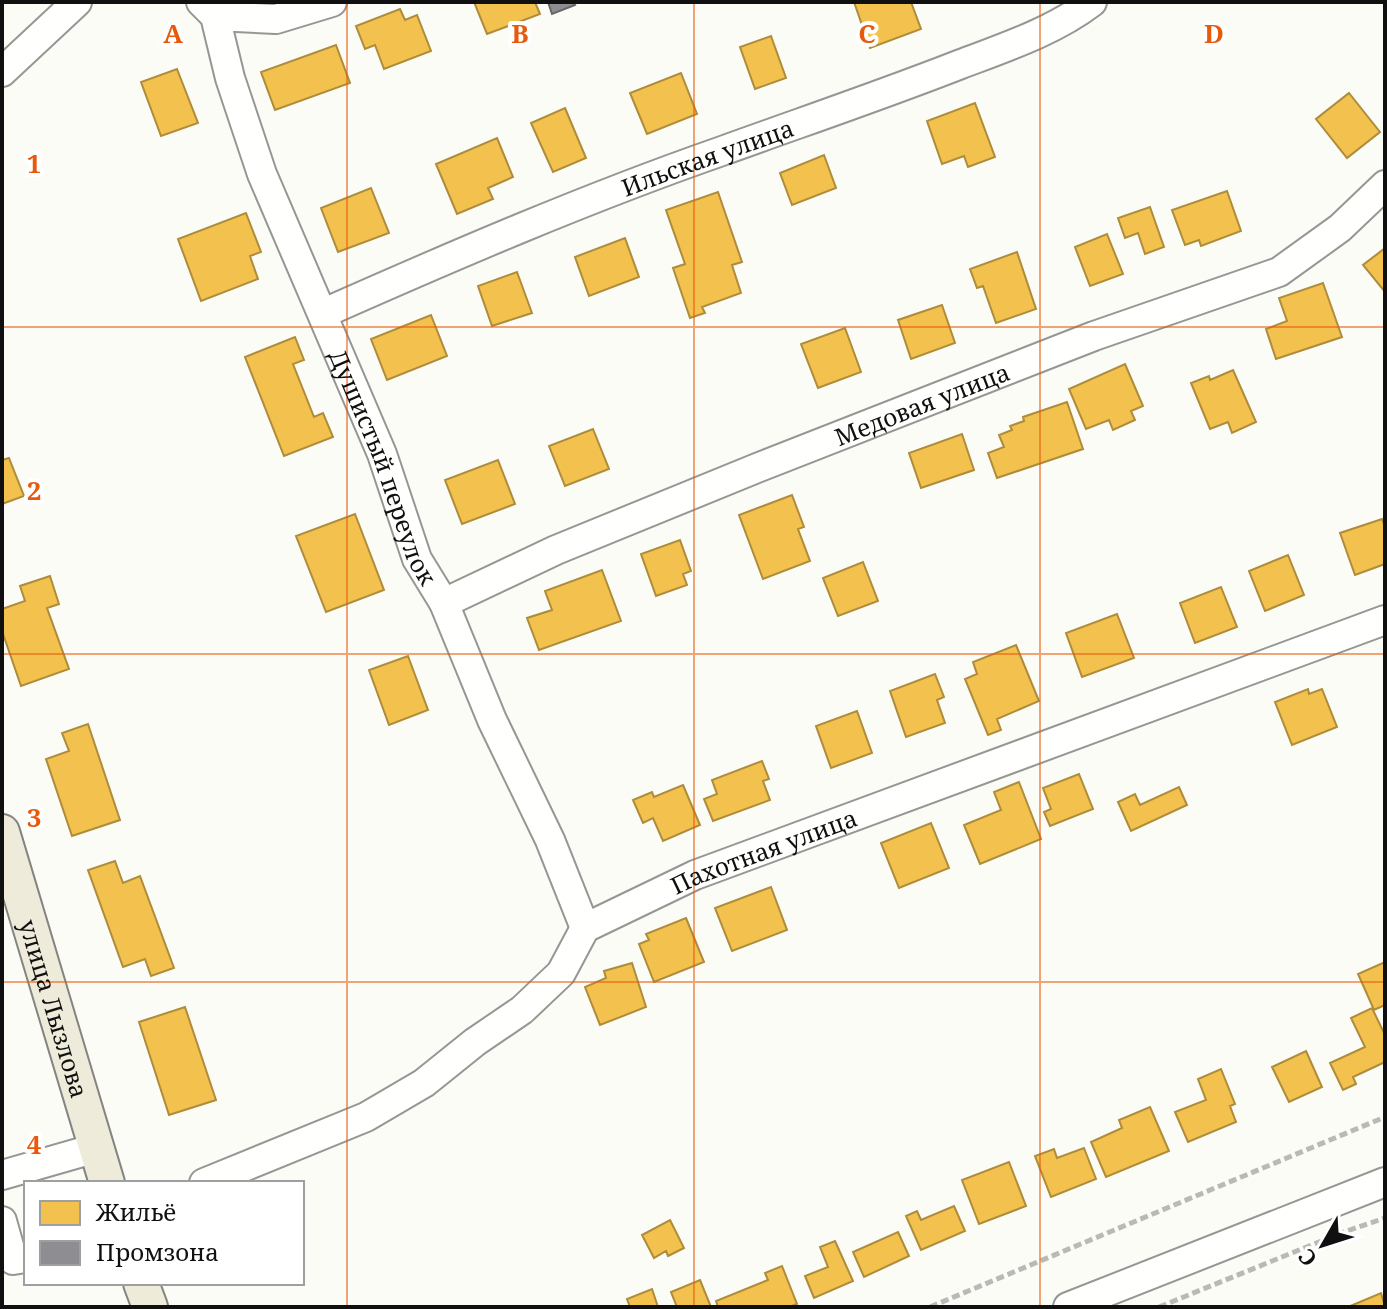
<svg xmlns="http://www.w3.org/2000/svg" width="1387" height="1309" viewBox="0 0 1387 1309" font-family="'Noto Serif',serif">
<rect width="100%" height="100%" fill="#fcfcf6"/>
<path fill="#f2c14e" stroke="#ae8c3b" stroke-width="2" d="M474,2h61l5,12 -53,20z
M854,2h57l10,27 -51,19z
M400,9l5,11 12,-5 14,36 -47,18 -9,-24 -10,4 -9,-23z
M771,36l15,42 -31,11 -15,-42z
M336,45l14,38 -75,27 -14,-38z
M177,69l21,54 -37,13 -20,-54z
M681,73l16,41 -50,20 -17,-41z
M1349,93l31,39 -33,26 -31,-39z
M975,103l20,54 -27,10 -4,-11 -22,8 -15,-43z
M565,108l21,50 -33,14 -22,-49z
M497,138l16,39 -25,11 5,11 -36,15 -21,-50z
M824,155l12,33 -44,17 -12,-32z
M371,188l18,45 -51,19 -17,-44z
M1227,191l14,40 -40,15 -2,-6 -14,5 -13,-35z
M718,192l24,70 -10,3 9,28 -39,14 3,6 -15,5 -17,-50 12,-4 -19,-54z
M1150,207l14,40 -19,7 -7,-21 -13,5 -7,-20z
M246,213l15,39 -11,4 8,23 -57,22 -23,-62z
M1107,234l16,40 -33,12 -15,-39z
M625,238l14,39 -50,19 -14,-39z
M1385,248v44l-22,-27z
M1017,252l19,57 -40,14 -13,-37 -6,2 -7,-19z
M517,272l15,41 -40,13 -14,-40z
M1323,283l19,54 -66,22 -10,-30 21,-8 -8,-23z
M942,305l13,38 -44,16 -13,-39z
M431,315l16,41 -60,24 -16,-41z
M845,328l16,44 -43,16 -17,-44z
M295,337l9,23 -11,4 21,53 9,-4 10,24 -49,19 -39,-99z
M1125,364l18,42 -12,5 4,9 -22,10 -4,-10 -23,9 -17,-40z
M1233,370l23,52 -24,11 -4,-11 -18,7 -19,-46 18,-7 1,4z
M1067,402l16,47 -86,29 -9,-25 16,-6 -5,-12 13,-5 -2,-4 14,-5 -1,-4z
M593,429l16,40 -44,17 -16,-40z
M962,434l12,36 -53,18 -12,-35z
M9,458l15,38 -22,8v-44z
M498,460l17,44 -53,20 -17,-44z
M792,495l12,32 -6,2 12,32 -47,18 -24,-64z
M355,514l29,76 -58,22 -30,-76z
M1382,519l3,8v37l-30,11 -15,-42z
M680,540l11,31 -8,3 4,11 -31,11 -15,-42z
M1288,555l16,40 -39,16 -16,-40z
M863,562l15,39 -40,15 -15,-38z
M602,570l19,51 -82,29 -12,-32 25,-8 -7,-19z
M50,576l9,28 -12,4 22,61 -48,17 -19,-55v-22l23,-8 -5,-15z
M1221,587l16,40 -42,16 -15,-40z
M1117,614l17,44 -52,19 -16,-44z
M1016,645l23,56 -42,18 4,11 -13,5 -23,-56 12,-5 -4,-12z
M408,656l20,54 -39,15 -20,-55z
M935,674l9,23 -7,3 8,23 -39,14 -16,-46z
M1308,689l1,5 13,-5 15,38 -45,18 -17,-43z
M857,711l15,42 -41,15 -15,-42z
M88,724l32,96 -48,16 -26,-77 23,-8 -7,-18z
M762,761l7,18 -6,2 7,19 -57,21 -9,-22 13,-5 -5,-14z
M1079,774l14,35 -43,17 -6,-14 7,-3 -8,-21z
M1019,782l22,57 -61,25 -16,-39 37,-15 -7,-18z
M683,785l17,40 -37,16 -10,-23 -10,5 -10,-23 19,-8 2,5z
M1179,787l8,18 -56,26 -13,-29 17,-8 5,11z
M931,823l18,45 -50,20 -18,-45z
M115,861l8,22 17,-7 34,92 -23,8 -6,-17 -22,8 -35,-97z
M771,887l16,43 -55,21 -17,-43z
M686,918l18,44 -50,20 -15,-38 10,-4 -3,-6z
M1385,962v43l-11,5 -16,-36z
M632,963l14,44 -46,18 -15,-38 21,-9 -2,-7z
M185,1007l31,93 -47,15 -30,-93z
M1372,1008l13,27v27l-32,15 3,7 -13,6 -13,-27 35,-16 -14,-29z
M1306,1051l16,36 -33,15 -17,-35z
M1221,1069l14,35 -5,2 6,16 -48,20 -13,-30 31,-12 -8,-21z
M1150,1107l19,44 -63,26 -15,-35 31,-14 -3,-8z
M1084,1148l12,31 -45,18 -16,-41 19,-7 3,9z
M1009,1162l17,44 -47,18 -17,-44z
M954,1206l11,25 -44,19 -15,-34 11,-5 4,9z
M670,1220l14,28 -16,8 -2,-5 -12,7 -12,-23z
M898,1232l11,24 -45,21 -11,-25z
M835,1241l18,40 -39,17 -9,-22 23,-9 -8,-20z
M782,1266l15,38 -8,3h-71l-2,-6 52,-21 -3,-7z
M700,1280l11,27h-34l-6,-15z
M652,1289l6,18h-28l-3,-8z
M1381,1293l4,14h-37z"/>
<path fill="#8d8d92" stroke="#68686b" stroke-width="2" d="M548,2h25l2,3 -23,9z"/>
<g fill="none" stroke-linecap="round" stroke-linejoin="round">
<defs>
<g id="minor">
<path id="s1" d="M201,2l14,14 15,62 32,96 120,280 35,105 27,44 48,117 58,120 35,88"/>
<path d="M215,16l61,3 56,-17"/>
<path d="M2,72l75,-70"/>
<path id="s2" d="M324,313c131,-58 263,-115 398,-162 80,-29 160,-56 239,-87 45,-17 93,-33 131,-62"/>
<path id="s3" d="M444,603l112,-53 201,-82 337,-132 185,-64 61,-44 45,-43"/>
<path d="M2,1175l94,-27"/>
<path id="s4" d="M204,1183l162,-66 58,-34 51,-41 47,-32 39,-37 24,-45 110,-53 690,-255"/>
<path d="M2,1221l11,39 13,-2"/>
<path d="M1068,1307l317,-125"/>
</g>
<g id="major">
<path id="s5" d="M2,832l105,351"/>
<path d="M141,1283l9,24"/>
</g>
</defs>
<use href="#minor" stroke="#969694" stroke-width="32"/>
<use href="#major" stroke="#848481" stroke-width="38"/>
<path stroke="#b9b9b8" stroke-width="5" stroke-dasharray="8 4" stroke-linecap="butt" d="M930,1307l455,-190
M1159,1307l182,-74 44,-15"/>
<use href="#minor" stroke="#fffffe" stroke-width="28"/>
<use href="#major" stroke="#eeebda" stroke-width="34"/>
</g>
<path fill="none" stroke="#e8590c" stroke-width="2" stroke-opacity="0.55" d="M347,2v1305M694,2v1305M1040,2v1305M2,327h1383M2,654h1383M2,982h1383"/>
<g text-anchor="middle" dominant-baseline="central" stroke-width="8" stroke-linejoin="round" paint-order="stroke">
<g font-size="24" fill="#101010" stroke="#fff">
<text stroke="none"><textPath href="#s2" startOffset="414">Ильская улица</textPath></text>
<text stroke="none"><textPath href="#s3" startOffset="518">Медовая улица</textPath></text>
<text stroke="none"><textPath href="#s1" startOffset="502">Душистый переулок</textPath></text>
<text stroke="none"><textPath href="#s4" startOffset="664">Пахотная улица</textPath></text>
<text stroke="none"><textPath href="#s5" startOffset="184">улица Лызлова</textPath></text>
</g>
</g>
<g font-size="26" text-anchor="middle" font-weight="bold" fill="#e8590c" stroke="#fff" stroke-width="8" stroke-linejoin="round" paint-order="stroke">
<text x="173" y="43">A</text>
<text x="520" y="43">B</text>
<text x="867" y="43">C</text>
<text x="1214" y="43">D</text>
<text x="34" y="173">1</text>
<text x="34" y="500">2</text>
<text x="34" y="827">3</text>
<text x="34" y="1154">4</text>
</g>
<rect width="1387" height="1309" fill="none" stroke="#101010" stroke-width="8"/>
<rect x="24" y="1181" width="280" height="104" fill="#ffffff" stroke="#9f9f9f" stroke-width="2"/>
<rect x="40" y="1201" width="40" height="24" fill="#f2c14e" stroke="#9f9f9f" stroke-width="2"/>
<text x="96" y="1221" font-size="24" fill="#101010">Жильё</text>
<rect x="40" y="1241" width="40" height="24" fill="#8d8d92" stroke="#9f9f9f" stroke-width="2"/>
<text x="96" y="1261" font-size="24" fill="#101010">Промзона</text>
<g transform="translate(1323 1245) rotate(231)" stroke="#ffffff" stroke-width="6" paint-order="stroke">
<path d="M0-6L14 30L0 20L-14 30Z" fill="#101010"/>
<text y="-12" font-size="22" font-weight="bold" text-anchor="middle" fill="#101010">С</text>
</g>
</svg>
